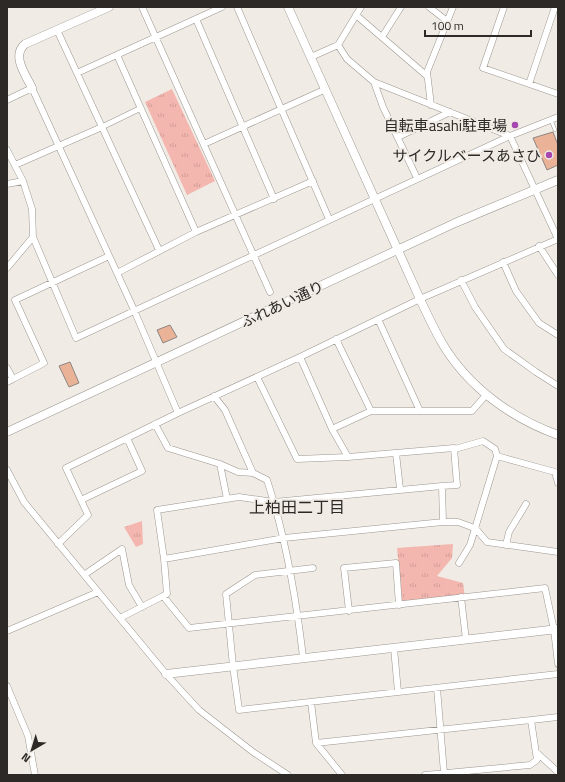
<svg xmlns="http://www.w3.org/2000/svg" width="565" height="782" viewBox="0 0 565 782" font-family="'Titillium Web','Noto Sans JP',sans-serif">
<defs>
<pattern id="grass-tufts" width="24" height="20" patternUnits="userSpaceOnUse"><rect width="24" height="20" fill="#f4b7b0"/><path d="M3 7l-1-3M5 7V3M7 7l1-3M15 17l-1-3M17 17v-4M19 17l1-3" fill="none" stroke="#d19d97"/></pattern>
</defs>
<rect width="100%" height="100%" fill="#f1ebe5"/>
<path fill="url(#grass-tufts)" d="M172,89l43,92 -28,14 -42,-93z
M142,521l1,23 -7,3 -12,-20z
M453,544l-1,14 -15,18 26,7 2,14 -59,6 -4,-3 -5,-52z"/>
<path fill="#eab297" stroke="#8c8581" d="M553,132l5,13v20l-11,5 -14,-32z
M170,325l7,12 -14,6 -6,-13z
M70,362l9,21 -10,4 -10,-21z"/>
<g fill="none" stroke-linecap="round" stroke-linejoin="round">
<defs>
<path id="service" d="M551,120l4,10"/>
<path id="pedestrian" d="M102,127l39,-19"/>
<path id="minor" d="M142,7l128,285
M237,7l92,212
M429,7l18,14
M504,7l-21,61 75,26
M356,15l71,61
M196,19l78,180
M57,30l102,220
M382,37l19,-30
M338,45l9,14 27,23 136,54 48,103
M117,55l79,177
M311,57l27,-12 23,-38
M77,73l145,-66
M374,82l9,25 34,71
M529,84l26,-77
M7,100l25,-12 102,222 44,103
M431,105l-4,-33 26,-65
M398,137l52,-25
M204,144l122,-55
M7,150l16,31 9,28 1,28 43,101 434,-202 48,-19
M15,165l87,-38
M7,184l16,-3
M539,246l19,29
M503,262l13,29 23,32 19,12
M7,268l26,-31
M117,273l79,-41 117,-51
M461,280l14,27 29,42 32,23 22,14
M378,319l42,92
M336,339l35,72
M300,357l32,72 16,28 106,-9 3,37 -15,1 1,36
M7,368l6,11 -6,3
M257,377l40,82 51,-2
M13,379l31,-16 -29,-63 94,-44
M214,396l11,14 28,63 14,7c19,58 29,117 36,177
M155,424l13,24 52,16 18,8 15,1
M332,429l39,-18h101l14,-16
M455,449l28,-8 12,8 2,7 -27,89 -11,18
M396,453l4,36
M497,456l58,16 3,11
M220,464l7,35
M7,470l17,32 142,172 33,36 54,42 35,23
M81,500l61,-29 -15,-33
M58,544l30,-29 -22,-47 112,-55 122,-56 120,-58 138,-60
M506,545l3,-13 17,-28
M164,559l-7,-49 82,-13 35,5 168,-16
M313,568l-58,7 -29,19 7,72 6,44 319,-36
M84,575l38,-26 7,36 13,22
M163,596l26,32 356,-40 9,42 4,34
M461,597l5,43
M349,611l-5,-43 52,-5 3,42
M120,618l47,-24 -3,-35 120,-21 159,-16h15l11,4 7,3 11,13 71,10
M7,631l91,-39
M394,648l4,44
M7,686l21,50 7,39
M437,688l7,85
M311,702l5,41 26,32
M316,743l215,-23
M536,752l22,20
M425,775l105,-10 7,-5 -6,-40 27,-3"/>
<path id="tertiary" d="M288,7l132,292c7,15 14,30 22,44 26,44 69,75 116,92
M32,88c-6,-13 -21,-32 -7,-44l84,-37
M7,432l448,-209 103,-43
M166,674l392,-45"/>
</defs>
<use href="#service" stroke="#9b9690" stroke-width="4"/>
<use href="#pedestrian" stroke="#9b9690" stroke-width="6"/>
<use href="#minor" stroke="#9b9690" stroke-width="7"/>
<use href="#tertiary" stroke="#9b9690" stroke-width="9"/>
<use href="#service" stroke="#fff" stroke-width="3"/>
<use href="#pedestrian" stroke="#fff" stroke-width="5"/>
<use href="#minor" stroke="#fff" stroke-width="6"/>
<use href="#tertiary" stroke="#fff" stroke-width="8"/>
</g>
<g fill="#a647af" stroke="#f1ebe5" stroke-width="1.5">
<circle cx="515" cy="125" r="4"/>
<circle cx="549" cy="155" r="4"/>
</g>
<g text-anchor="middle" dominant-baseline="central" stroke-width="4" stroke-linejoin="round" paint-order="stroke">
<g font-size="15" fill="#2c2927" stroke="#f1ebe5" text-anchor="end">
<text x="507" y="125">自転車asahi駐車場</text>
<text x="541" y="155">サイクルベースあさひ</text>
</g>
<g font-size="15" fill="#2c2927" stroke="#f1ebe5">
<text transform="translate(282 304) rotate(-25)">ふれあい通り</text>
</g>
<g font-size="16" fill="#2c2927" stroke="#f1ebe5">
<text x="297" y="507">上柏田二丁目</text>
</g>
</g>
<rect width="565" height="782" fill="none" stroke="#2c2927" stroke-width="16"/>
<g transform="translate(32 750) rotate(218)" stroke="#f1ebe5" stroke-width="3" paint-order="stroke">
<path d="M0-3L7 15L0 10L-7 15Z" fill="#2c2927"/>
<text y="-6" font-size="11" font-weight="bold" text-anchor="middle" fill="#2c2927">N</text>
</g>
<path d="M425 30v6h106v-6" fill="none" stroke="#2c2927" stroke-width="2"/>
<text x="431" y="30" font-size="12" fill="#2c2927" stroke="#f1ebe5" stroke-width="3" paint-order="stroke">100 m</text>
</svg>
